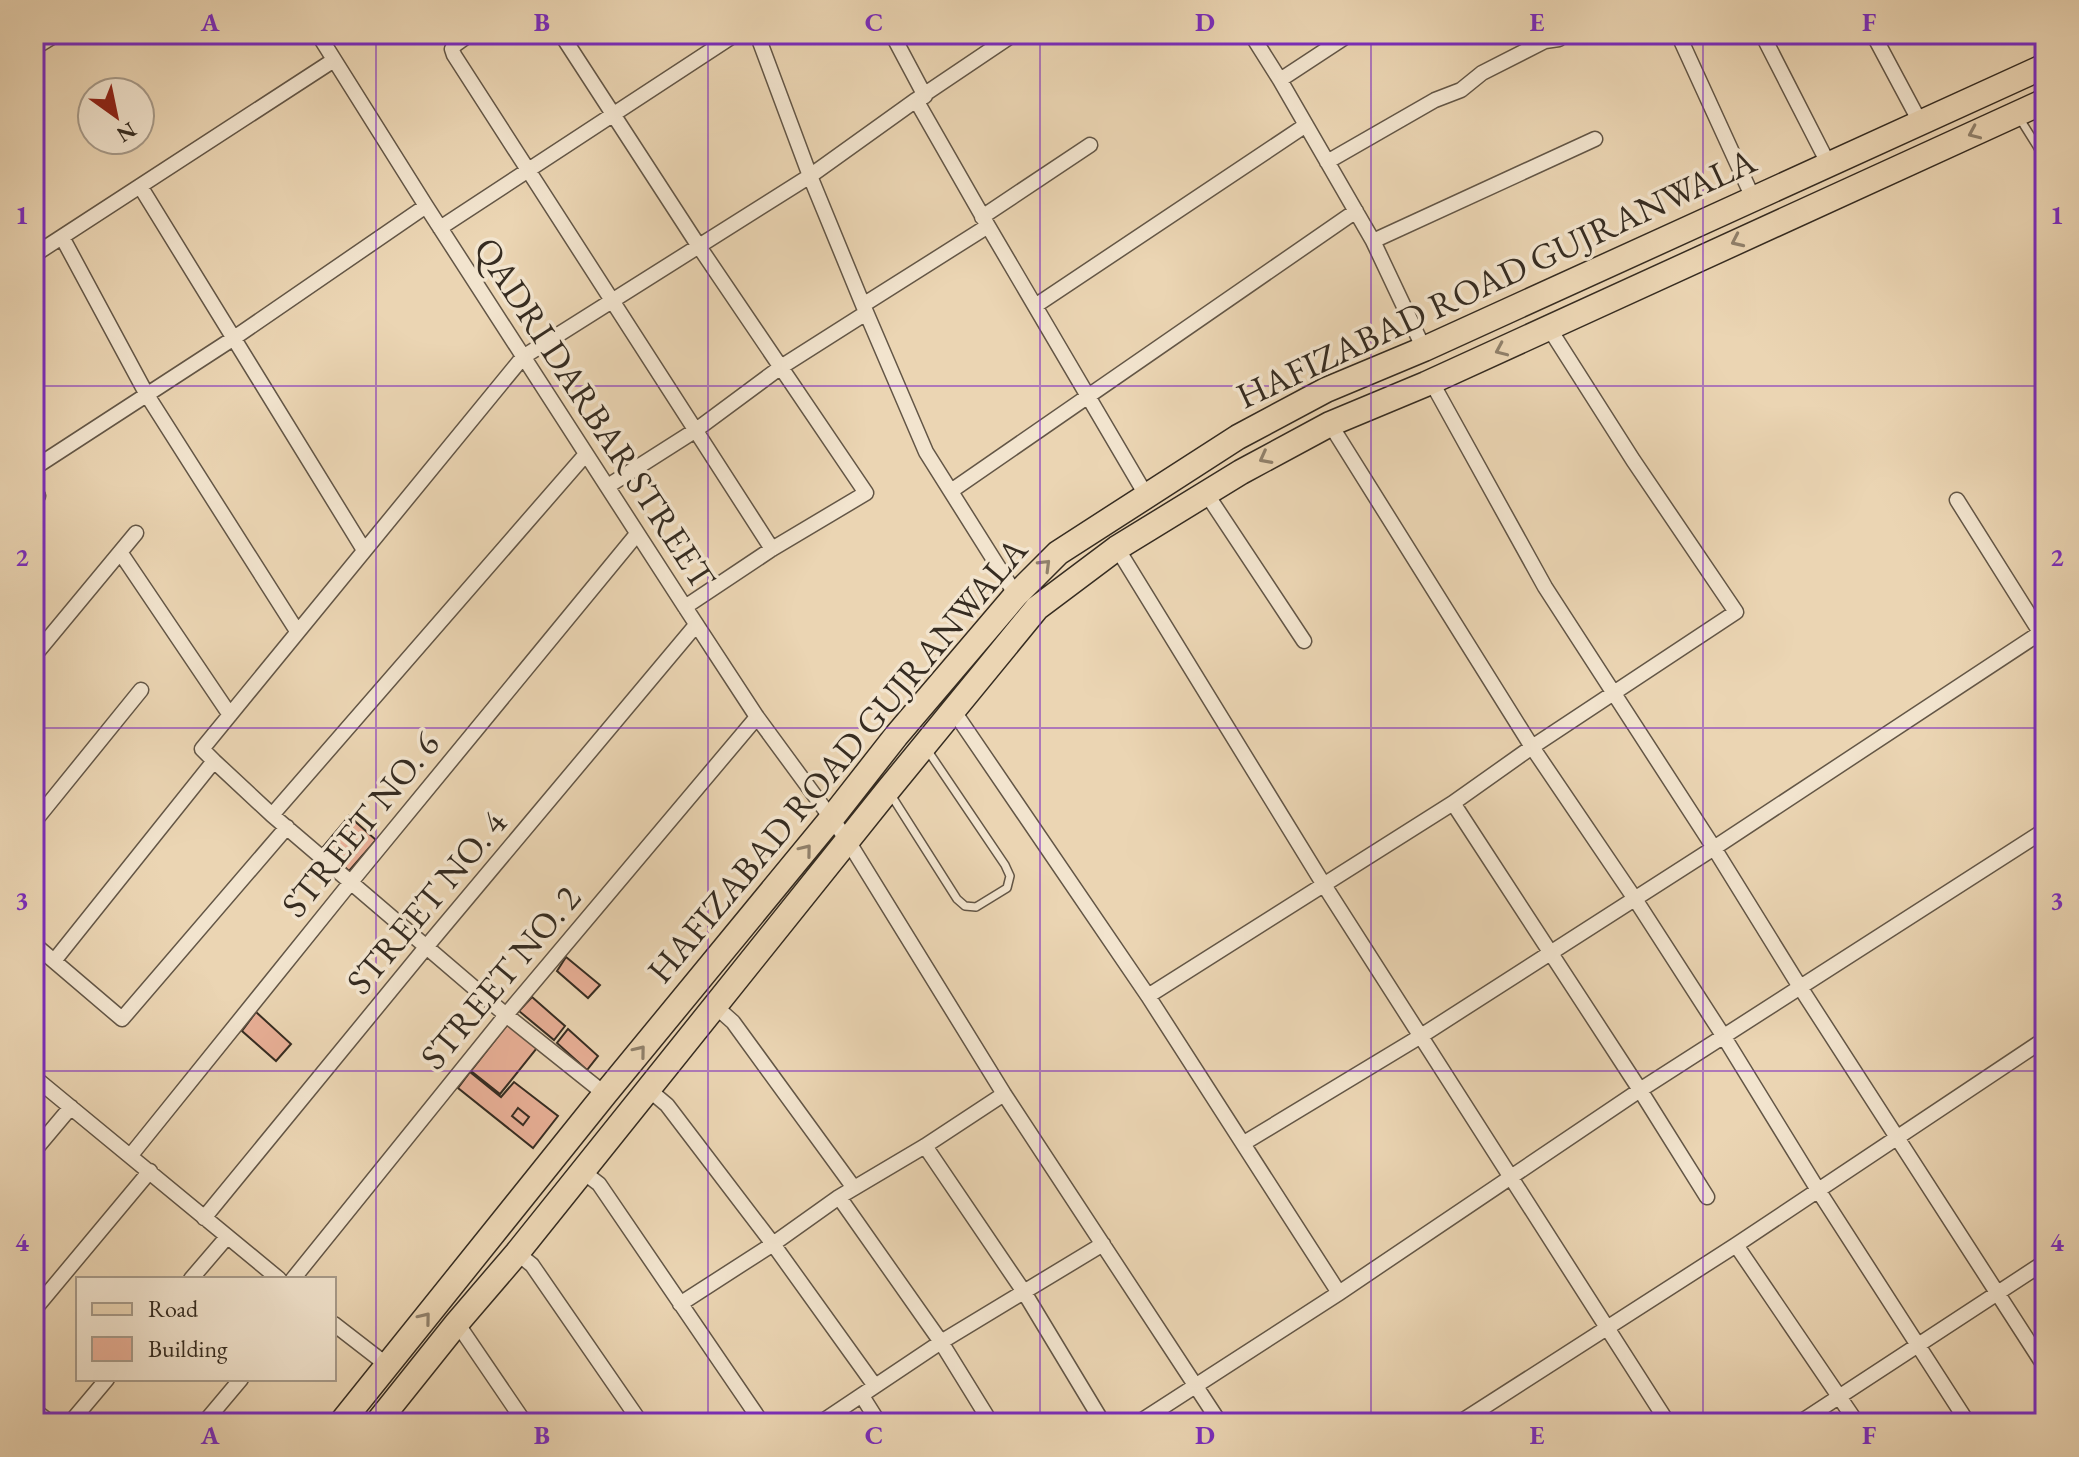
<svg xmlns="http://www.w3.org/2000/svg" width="2079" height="1457" viewBox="0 0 2079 1457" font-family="'EB Garamond',serif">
<rect width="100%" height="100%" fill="#ebd5b3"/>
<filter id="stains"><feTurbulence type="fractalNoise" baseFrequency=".0025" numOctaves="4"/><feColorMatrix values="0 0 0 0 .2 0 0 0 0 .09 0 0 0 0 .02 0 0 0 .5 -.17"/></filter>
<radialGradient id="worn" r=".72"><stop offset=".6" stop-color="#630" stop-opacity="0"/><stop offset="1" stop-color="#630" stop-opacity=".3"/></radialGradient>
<path fill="#e8af96" stroke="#362c21" stroke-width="2" d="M349,816l27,24 -27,31 -26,-24z
M566,957l34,28 -12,13 -31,-27z
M532,997l33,29 -11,14 -35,-29z
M256,1012l35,32 -15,17 -34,-30z
M508,1024l29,24 -37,46 -29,-23z
M568,1029l30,27 -11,14 -30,-27z
M470,1072l31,25 13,-15 44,34 -25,32 -75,-60z
M518,1108l11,9 -6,8 -11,-9z"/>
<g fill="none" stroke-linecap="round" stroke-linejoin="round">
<defs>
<path id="lane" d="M2020,119l25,40
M891,795l66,104 8,7 11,1 31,-19 3,-12 -5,-11 -77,-114"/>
<path id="street" d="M318,34l108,172 259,401 72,110 91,124 156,253 216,329
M470,34l-14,10 -4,5 2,6 318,494
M561,34l137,211 168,248 -94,56 -87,58
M757,34l53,142 53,129 63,147 90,143
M892,34l33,62
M1251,34l29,46 93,161 51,108
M1678,34l75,164
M1762,34l66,129
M1873,34l47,88
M34,48l23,-14
M1280,80l70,-46
M916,100l72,126 158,269
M1327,162l108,-62 26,-10 21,-17 63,-32 14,-2 3,-5
M140,186l224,364
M982,217l108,-72
M440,228l296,-194
M62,237l85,158 150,236
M1373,241l222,-102
M34,255l300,-195
M863,305l125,-79
M1035,306l271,-181
M1431,381l114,206 169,261 86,139 245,380
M1330,424l202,323 103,152 89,138 94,153 150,233
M34,468l200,-130 192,-132
M608,486l88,-56 85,-63 85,-54
M951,491l405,-280
M1206,493l98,148
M1957,500l88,140
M34,501l4,-5
M1117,548l207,337 344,538
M120,552l110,163
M34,656l102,-123
M953,710l195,286 191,297
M214,761l58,54 234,200 99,79
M1453,803l187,287 67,107
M272,815l314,-361
M34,822l107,-132
M34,944l88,75 165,-192
M54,961l160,-200 -12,-12 321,-392 287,-181 106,-76 98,-66
M1148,996l305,-193 79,-56 204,-135 -103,-152 -84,-132
M715,1006l18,16 121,166
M34,1077l245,202
M648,1089l19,16 106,139 102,142
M1244,1143l177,-107 293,-188 326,-215
M925,1146l99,146 79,131
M34,1151l37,-44
M131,1155l220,-273 286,-348
M582,1171l17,13 163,239
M839,1197l102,145 50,81
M204,1218l223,-272 269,-321
M1736,1245l121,178
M517,1253l15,12 109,158
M191,1279l36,-42
M293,1279l213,-264 251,-298
M680,1304l93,-60 66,-47 86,-51 79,-52
M34,1310l116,-139
M457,1323l68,100
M334,1324l53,41
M862,1396l17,27
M34,1410l17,13
M70,1423l37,-44
M204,1423l37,-44
M820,1423l121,-81 162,-98
M1138,1423l201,-130 301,-203 405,-260
M1459,1423l277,-178 309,-206
M1799,1423l246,-161"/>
<path id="primary" d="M341,1423l264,-329 226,-275 65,-83 120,-141 42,-42 180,-116 88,-47 98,-41 621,-283
M377,1423l80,-100 60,-70 371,-463 149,-182 80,-60 124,-76 89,-48 96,-40 619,-283"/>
</defs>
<use href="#lane" stroke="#635646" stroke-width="10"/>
<use href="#street" stroke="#635646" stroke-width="17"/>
<use href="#primary" stroke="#362c21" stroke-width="27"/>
<use href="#lane" stroke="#f2e4ce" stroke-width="7"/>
<use href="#street" stroke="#f2e4ce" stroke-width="14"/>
<use href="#primary" stroke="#ebd5b3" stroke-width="24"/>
</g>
<defs><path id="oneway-chevron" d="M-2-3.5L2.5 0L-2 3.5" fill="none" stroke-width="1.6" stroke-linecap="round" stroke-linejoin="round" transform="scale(2)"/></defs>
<g stroke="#90806a">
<use href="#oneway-chevron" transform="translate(1974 133) rotate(156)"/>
<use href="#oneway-chevron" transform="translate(1737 241) rotate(155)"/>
<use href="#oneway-chevron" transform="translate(1501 350) rotate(156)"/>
<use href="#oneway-chevron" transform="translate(1265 458) rotate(152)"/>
<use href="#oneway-chevron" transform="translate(1045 565) rotate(-45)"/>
<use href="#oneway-chevron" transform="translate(806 850) rotate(-51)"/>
<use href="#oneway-chevron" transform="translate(640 1051) rotate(-51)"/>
<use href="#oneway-chevron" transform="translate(425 1318) rotate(-51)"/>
</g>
<path fill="none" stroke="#7b2cbf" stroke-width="2" stroke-opacity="0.55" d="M376,34v1389M708,34v1389M1040,34v1389M1371,34v1389M1703,34v1389M34,386h2011M34,728h2011M34,1071h2011"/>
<g text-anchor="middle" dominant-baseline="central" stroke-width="7" stroke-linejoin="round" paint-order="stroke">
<g font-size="36" fill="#362c21" stroke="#f2e4ce">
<text transform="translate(1496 278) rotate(-25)">HAFIZABAD ROAD GUJRANWALA</text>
<text transform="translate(595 413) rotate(57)">QADRI DARBAR STREET</text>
<text transform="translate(837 760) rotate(-50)">HAFIZABAD ROAD GUJRANWALA</text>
<text transform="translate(360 824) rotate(-51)">STREET NO. 6</text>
<text transform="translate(426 902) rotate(-50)">STREET NO. 4</text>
<text transform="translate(500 977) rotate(-50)">STREET NO. 2</text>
</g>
</g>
<rect width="2079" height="1457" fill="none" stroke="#ebd5b3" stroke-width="88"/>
<rect x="76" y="1277" width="260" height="104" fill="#f2e4ce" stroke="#a79a89" stroke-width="2"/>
<rect x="92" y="1303" width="40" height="12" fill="#ebd5b3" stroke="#a79a89" stroke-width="2"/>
<text x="148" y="1317" font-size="24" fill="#362c21">Road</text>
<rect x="92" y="1337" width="40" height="24" fill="#e8af96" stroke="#a79a89" stroke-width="2"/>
<text x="148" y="1357" font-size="24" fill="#362c21">Building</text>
<g transform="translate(116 116) rotate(147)"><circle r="38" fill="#f2e4ce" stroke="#a79a89" stroke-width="2"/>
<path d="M0-6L14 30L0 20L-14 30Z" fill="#8f2418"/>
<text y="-12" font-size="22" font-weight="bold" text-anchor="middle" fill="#362c21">N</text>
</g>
<rect x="44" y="44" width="1991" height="1369" fill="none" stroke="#7b2cbf" stroke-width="3"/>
<g font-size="26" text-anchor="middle" font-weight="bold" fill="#7b2cbf">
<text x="210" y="31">A</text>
<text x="542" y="31">B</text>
<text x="874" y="31">C</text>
<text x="1205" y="31">D</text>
<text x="1537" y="31">E</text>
<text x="1869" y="31">F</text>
<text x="22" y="224">1</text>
<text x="2057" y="224">1</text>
<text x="22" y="566">2</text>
<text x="2057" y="566">2</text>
<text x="22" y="909">3</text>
<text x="2057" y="909">3</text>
<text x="22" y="1251">4</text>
<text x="2057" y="1251">4</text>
<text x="210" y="1444">A</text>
<text x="542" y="1444">B</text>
<text x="874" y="1444">C</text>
<text x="1205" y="1444">D</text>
<text x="1537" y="1444">E</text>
<text x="1869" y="1444">F</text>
</g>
<rect width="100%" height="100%" filter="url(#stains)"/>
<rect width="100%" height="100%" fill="url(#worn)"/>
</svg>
